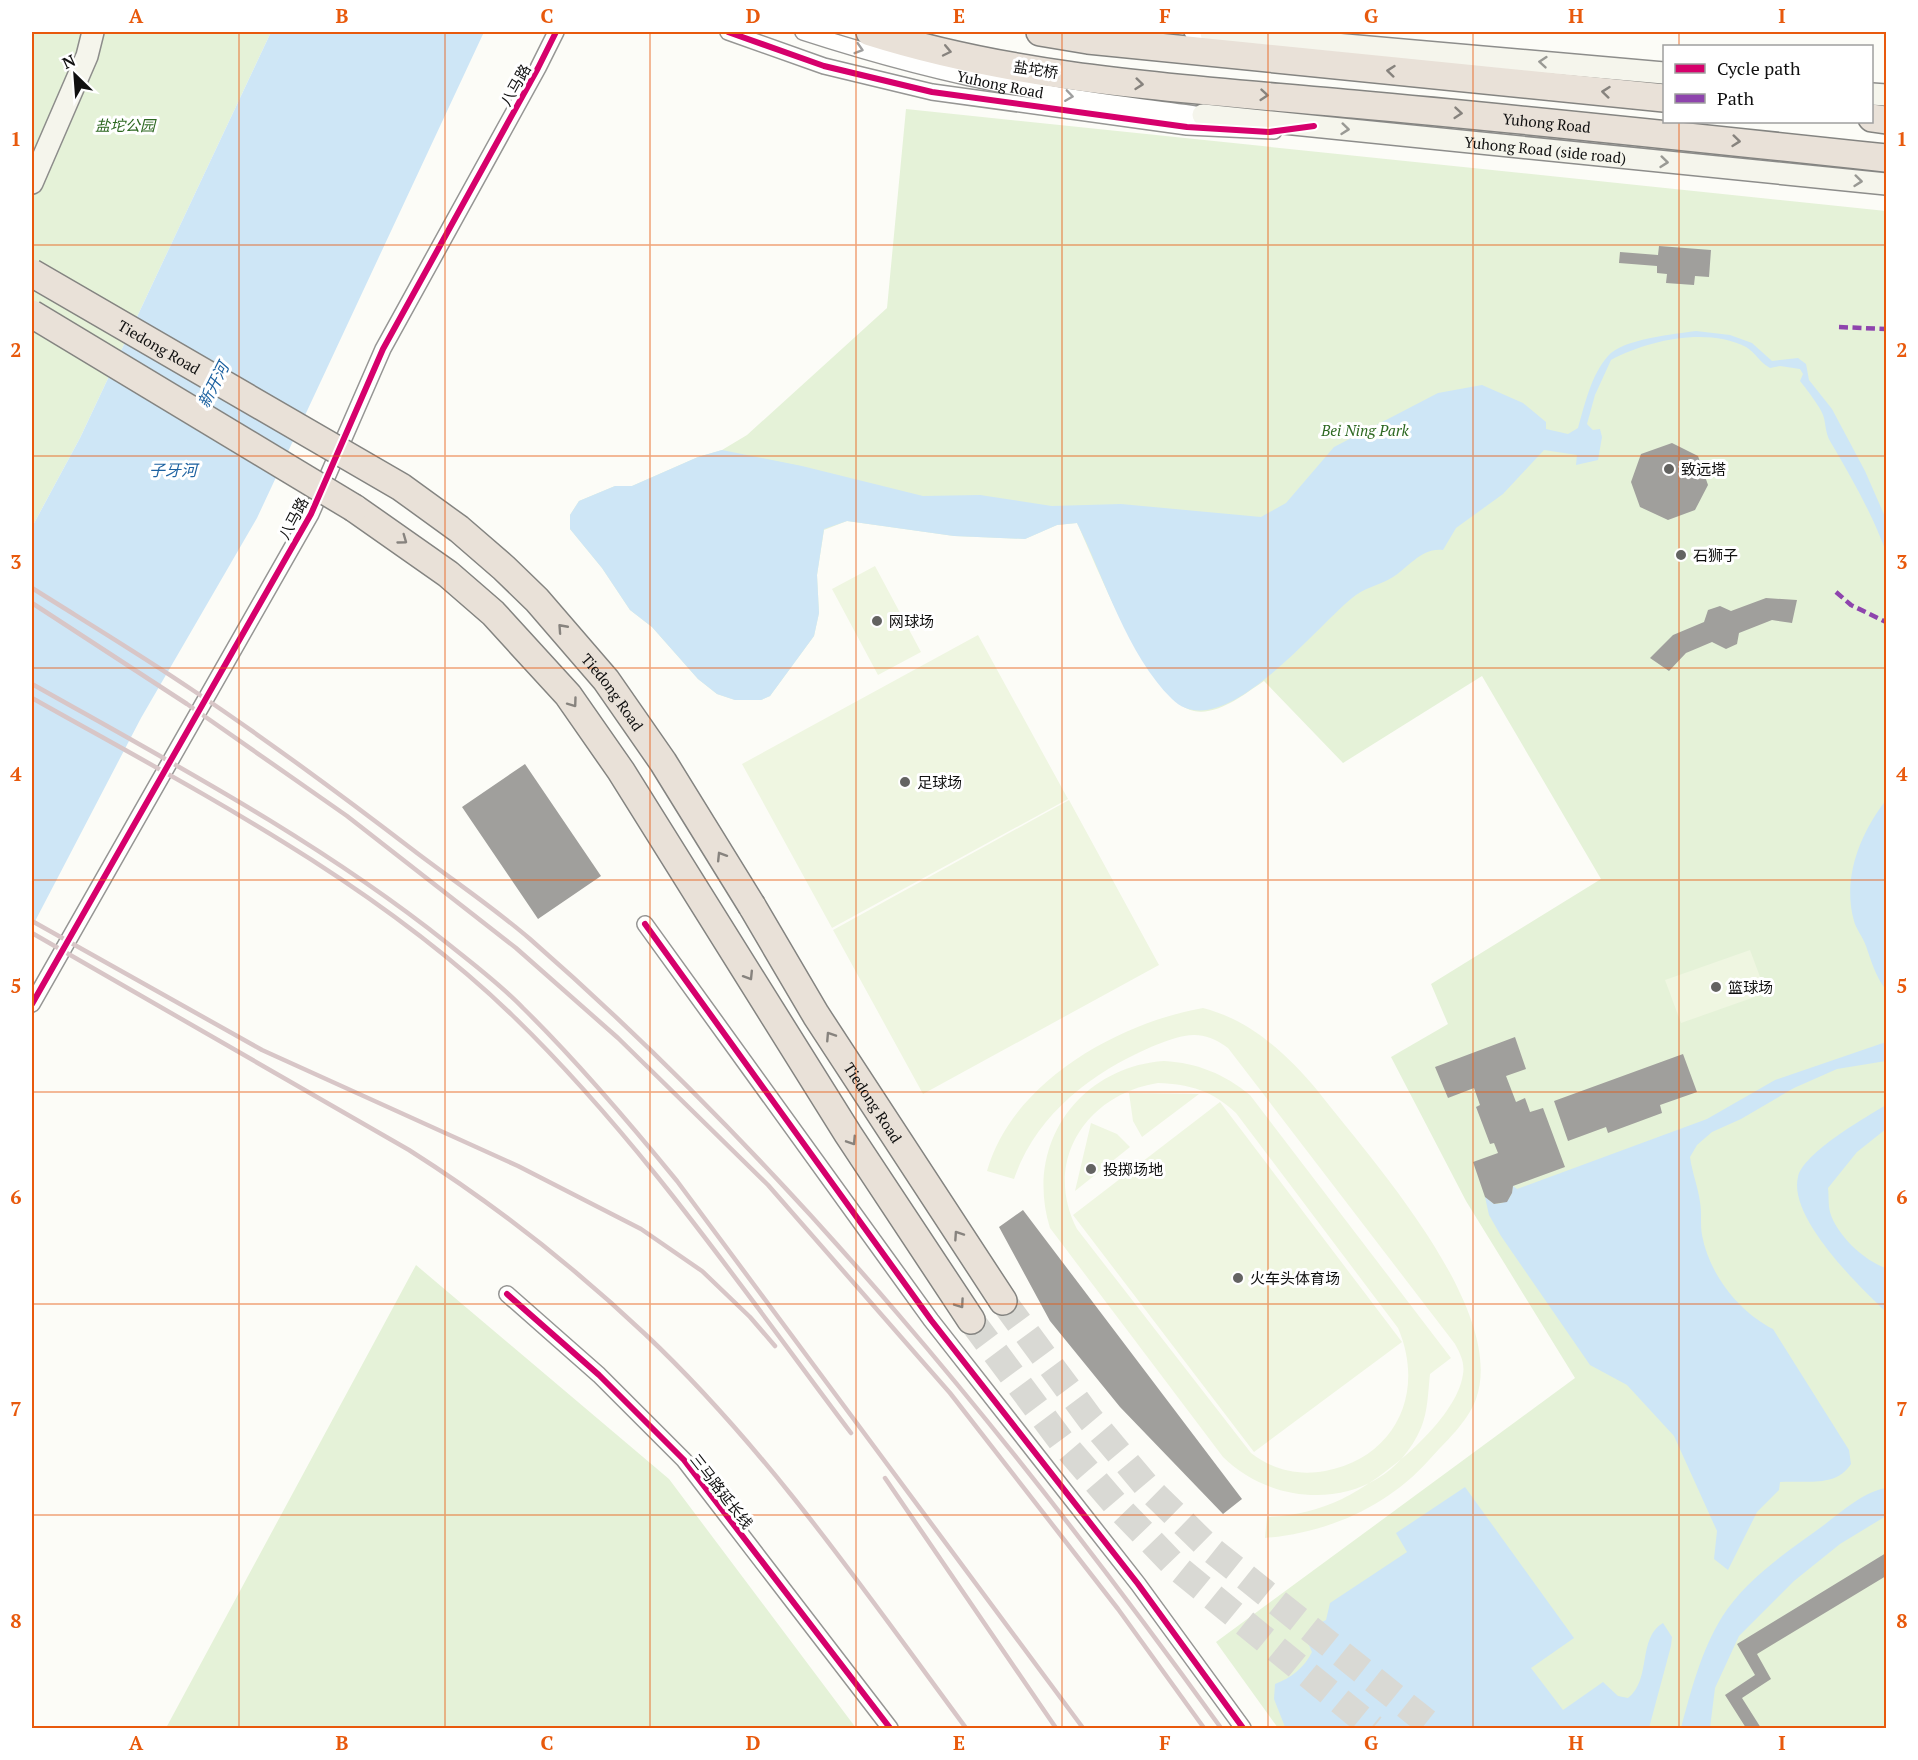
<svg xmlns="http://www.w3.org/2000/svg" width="1918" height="1760" viewBox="0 0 1918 1760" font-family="'PT Serif','Noto Sans SC',serif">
<rect width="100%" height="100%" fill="#fcfcf7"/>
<path fill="#e5f2d8" d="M32,32h239l-191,406 -48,89z
M906,109l980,102v1517h-608l-62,-86 359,-264 -109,-177 -75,-144 57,-33 -17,-40 170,-105 -119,-203 -139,87 -79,-82c-18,12 -46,35 -70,30 -45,-9 -98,-147 -117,-188l-20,2 -32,14 -71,-3 -107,-15 -23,9 -7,45 2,38 -5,23 -44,60 -9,4h-26l-18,-6 -19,-15 -46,-52 -22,-17 -28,-42 -32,-39v-14l9,-14 36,-15h17l66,-29 24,-7 25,-15 140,-127z
M416,1265l253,214 187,249h-690z"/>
<path fill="#eff6e1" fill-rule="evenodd" d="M875,566l46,86 -43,23 -46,-86z
M978,635l90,164 -236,129 -90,-164z
M1069,800l90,165 -236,129 -90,-164z
M1750,950l16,43 -85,30 -16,-43z
M1203,1008c47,12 83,45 114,82 53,68 191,220 159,309 -9,24 -30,42 -47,61 -42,47 -102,73 -164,78l2,-21c26,-1 52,-7 75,-18 40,-19 115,-79 121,-125 2,-11 -3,-21 -8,-30l-227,-296c-28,-21 -46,-13 -77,-1 -60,26 -115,68 -137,132l-27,-8c25,-89 131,-148 216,-163z
M1164,1061c34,2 60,13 86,34l201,263 -21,16c-2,18 -2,37 -9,54 -35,81 -140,86 -198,29l-173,-229c-26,-83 29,-161 114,-167zM1158,1083c32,1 55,8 78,30l162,215c28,65 -3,130 -73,143 -27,5 -52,-1 -74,-18l-174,-224c-35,-68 10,-135 81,-146z
M1129,1093l70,1 -57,43 -9,-16z
M1220,1102l182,240 -148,110 -181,-237z
M1091,1123l26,11 13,13 -55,44z"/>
<path fill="#cee6f6" d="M271,32h213l-227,486 -116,200 -109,209v-400l48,-89z
M1696,331l34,4 22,8 20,18 26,-3 8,6 3,16 23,29 33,62 21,48v33c-14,-39 -35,-75 -56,-111 -5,-9 -4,-18 -7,-26 -2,-7 -18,-28 -23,-34l3,-7 -3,-5 -20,-3 -10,2c-10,-5 -15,-16 -24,-21 -39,-20 -98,-7 -135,13l-16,35 -8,29 6,6 7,-1 2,8 -4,23 -22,5 1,-10 -33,-5 -41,44 -47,34 -13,22c-21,-3 -34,17 -50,27 -11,7 -26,10 -37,18 -37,27 -134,154 -184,104 -45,-44 -67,-120 -95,-176l-20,2 -32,14 -71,-3 -107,-15 -23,8 -7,46 2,38 -5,23 -44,60 -9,4h-26l-18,-6 -19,-15 -46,-52 -22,-17 -28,-42 -32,-39v-14l9,-14 36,-15h17l66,-29 24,-7 80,16 121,30 57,-1 72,11 69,-2 140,13 25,-14 48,-56 104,-54 44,-8 41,18 23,19v7l22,5 10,-6c7,-24 13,-53 30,-72 14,-17 67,-22 88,-25z
M1886,800v190c-11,-15 -14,-27 -20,-44 -3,-9 -10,-17 -12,-25 -12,-43 6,-87 32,-121z
M1886,1042v19l-49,8 -43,19 -53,31 -29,13 -15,13 -7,12c2,15 8,30 10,45 2,11 0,22 2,33 7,39 37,77 71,94l76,121 2,14c-15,24 -46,16 -71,18l-1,8 -22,22 -29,58 -14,-11 3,-28 -43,-95 -47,-51 -37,-20 -89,-129 -12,-21 -4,-18 9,7c13,0 18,-6 19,-18l4,3 190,-70 68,-39z
M1886,1105v24l-29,23 -29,36c1,7 0,16 2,24 6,22 34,49 56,56v44c-27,-26 -98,-94 -88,-135 5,-24 68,-60 88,-72z
M1465,1487l109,151 -43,30 32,42 40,-28 15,14 10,2c24,-19 9,-60 35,-75l9,14 -1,9 -22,82 -364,-1 -11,-28 1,-15c16,-6 29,-16 37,-32l-4,-9 10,-19 8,-4 4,-17 77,-51 -11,-19z
M1886,1488v28l-46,28 -46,37 -55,55 -24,52 -5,40h-29c10,-37 20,-77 41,-111 24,-38 66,-66 102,-92 17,-13 41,-34 62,-37z"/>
<path fill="#a09f9c" d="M1659,246l52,4 -2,27 -14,-1 -1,9 -28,-2 1,-9 -10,-1v-7l-38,-3 1,-11 38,3z
M1672,443l26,13 10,29 -13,25 -27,10 -28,-13 -9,-25 10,-28z
M1766,598l31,2 -5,23 -20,-3 -33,13 -2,11 -11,5 -14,-7 -26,11 -17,18 -19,-13 23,-23 31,-13 4,-12 12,-4 11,5z
M525,764l76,112 -63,43 -76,-112z
M1515,1037l11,32 -20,7 10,26 9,-4 5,14 13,-4 22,59 -52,19 -1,7 -5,9 -13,2 -9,-7 -12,-35 25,-9 -4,-10 -4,1 -14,-37 4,-2 -6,-17 -26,10 -13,-31z
M1683,1054l14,38 -37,13 2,8 -54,20 -2,-6 -38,14 -14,-40z
M1023,1210l219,289 -19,15 -103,-107 -70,-86 -51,-94z
M1886,1553v23l-129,78 14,25 -29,19 19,30h-15l-21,-33 30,-20 -18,-31z"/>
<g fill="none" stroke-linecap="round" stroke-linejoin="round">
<path stroke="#d9d9d4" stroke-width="27" stroke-dasharray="27 14" stroke-linecap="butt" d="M1003,1301l88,119 58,69 59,58 226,181
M971,1320l91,122 56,65 57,59 198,162"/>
<defs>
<g id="street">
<path d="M728,32l96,34 108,26 255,35 87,4"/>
<path id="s1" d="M803,32c77,25 157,46 238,60 54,10 108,15 162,23"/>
<path d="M1192,32l19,1"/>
<path d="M645,924l286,396 207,264 105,144"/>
<path d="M32,1004l279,-490 72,-165 155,-281 18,-36"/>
<path d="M507,1294l92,81 85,85 206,268"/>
</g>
<g id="secondary">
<path d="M1211,33l453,40"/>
<path d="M1872,94l14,1"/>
<path id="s2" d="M1203,115l683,69"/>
<path d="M32,183l55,-127 6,-24"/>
</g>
<g id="highway">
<path id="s3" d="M870,32c155,49 322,57 483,72 178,16 356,35 533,54"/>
<path d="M1040,32l48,8 576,58"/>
<path d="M1872,118l14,2"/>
<path d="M354,508l94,66 45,39 75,82 53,76 227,363 123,186"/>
<path id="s4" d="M752,906l64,109 187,286"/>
</g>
</defs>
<use href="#street" stroke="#969694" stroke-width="18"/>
<use href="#secondary" stroke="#8d8d8b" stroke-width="24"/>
<use href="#highway" stroke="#848481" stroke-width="30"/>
<use href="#street" stroke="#fffffe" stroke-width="15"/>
<use href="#secondary" stroke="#f5f5ec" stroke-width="21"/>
<use href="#highway" stroke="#e9e1d8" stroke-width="27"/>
<path stroke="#d8c6c7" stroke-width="4.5" d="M32,588c54,34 109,67 162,103 76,51 150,106 223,162 37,28 77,55 113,86 264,231 486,505 691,789
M32,603l155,101 160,112 169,132 102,90 150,147 182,208 168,216 86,119
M32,684c142,80 287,157 415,259 26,21 53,41 76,65 55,54 105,113 154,173l406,547
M32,698c167,94 341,183 480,317 129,125 231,275 339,418
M32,921l230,129 256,116 123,63 61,42 48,46 25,29
M32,933l377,217c85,54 163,115 236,184 123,116 221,259 321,394
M885,1478l171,250"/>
<defs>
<g id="highway-bridge">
<path id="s5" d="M32,273l369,214 58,42 45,39 33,32 69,80 57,82 89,144"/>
<path d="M32,314l322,194"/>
</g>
</defs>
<use href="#highway-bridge" stroke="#848481" stroke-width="30" stroke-linecap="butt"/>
<use href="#highway-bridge" stroke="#e9e1d8" stroke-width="27"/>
<path stroke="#8e44ad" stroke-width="4.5" stroke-dasharray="9 4.5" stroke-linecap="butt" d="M1839,327l47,2
M1836,592l15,13 35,17"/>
<defs>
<path id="cycleway" d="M728,32l96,34 108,26 255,35 82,5 45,-6
M645,924l286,396 207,264 105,144
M32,1004l279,-490 72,-165 155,-281 18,-36
M507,1294l92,81 85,85 206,268"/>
</defs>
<use href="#cycleway" stroke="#fff" stroke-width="10"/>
<use href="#cycleway" stroke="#d6006c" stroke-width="6"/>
</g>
<defs><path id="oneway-chevron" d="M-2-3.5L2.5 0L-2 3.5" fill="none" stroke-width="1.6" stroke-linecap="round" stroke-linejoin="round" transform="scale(1.5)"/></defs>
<g stroke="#9f9f9f">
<use href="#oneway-chevron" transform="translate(859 49) rotate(17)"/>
<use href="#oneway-chevron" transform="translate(1069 96) rotate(8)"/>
</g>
<g stroke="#87837e">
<use href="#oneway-chevron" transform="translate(947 51) rotate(12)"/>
<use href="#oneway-chevron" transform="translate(1391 71) rotate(-174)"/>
<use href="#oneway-chevron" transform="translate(1139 84) rotate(6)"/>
<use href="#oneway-chevron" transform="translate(1606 92) rotate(-174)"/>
<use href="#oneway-chevron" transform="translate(1264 95) rotate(5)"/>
<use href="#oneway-chevron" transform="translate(1458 113) rotate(5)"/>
<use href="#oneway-chevron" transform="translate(1736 141) rotate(6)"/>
<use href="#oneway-chevron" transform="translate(403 540) rotate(36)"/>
<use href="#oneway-chevron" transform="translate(562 628) rotate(-132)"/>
<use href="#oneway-chevron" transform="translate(573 703) rotate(54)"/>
<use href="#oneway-chevron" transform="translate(721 856) rotate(-122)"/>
<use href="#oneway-chevron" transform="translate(749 976) rotate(58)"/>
<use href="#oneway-chevron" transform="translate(830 1036) rotate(-123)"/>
<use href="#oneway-chevron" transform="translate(852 1141) rotate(57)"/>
<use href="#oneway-chevron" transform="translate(958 1235) rotate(-124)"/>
<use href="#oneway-chevron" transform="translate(960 1304) rotate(55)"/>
</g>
<g stroke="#999994">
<use href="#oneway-chevron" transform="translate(1543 62) rotate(-175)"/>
<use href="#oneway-chevron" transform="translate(1345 129) rotate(6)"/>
<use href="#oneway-chevron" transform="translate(1664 162) rotate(6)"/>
<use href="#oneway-chevron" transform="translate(1858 181) rotate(6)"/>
</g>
<path fill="none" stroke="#e8590c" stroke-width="1.5" stroke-opacity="0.55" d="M239,32v1696M445,32v1696M650,32v1696M856,32v1696M1062,32v1696M1268,32v1696M1473,32v1696M1679,32v14M1679,122v1606M32,245h1854M32,456h1854M32,668h1854M32,880h1854M32,1092h1854M32,1304h1854M32,1515h1854"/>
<g fill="#636361" stroke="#fff" stroke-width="2">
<circle cx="1669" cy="469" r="6"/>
<circle cx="1681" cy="555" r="6"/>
<circle cx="877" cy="621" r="6"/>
<circle cx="905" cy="782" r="6"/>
<circle cx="1716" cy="987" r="6"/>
<circle cx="1091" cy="1169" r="6"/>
<circle cx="1238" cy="1278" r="6"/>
</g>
<g text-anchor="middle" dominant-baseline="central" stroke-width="6" stroke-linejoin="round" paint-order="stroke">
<g font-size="15" fill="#101010" stroke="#fff">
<text transform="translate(1036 69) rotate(9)">盐坨桥</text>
<text stroke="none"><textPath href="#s1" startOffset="204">Yuhong Road</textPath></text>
<text transform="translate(515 85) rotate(-61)">八马路</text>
<text stroke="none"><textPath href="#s3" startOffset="684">Yuhong Road</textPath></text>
<text stroke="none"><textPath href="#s2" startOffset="344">Yuhong Road (side road)</textPath></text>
<text stroke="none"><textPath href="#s5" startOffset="147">Tiedong Road</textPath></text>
<text transform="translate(293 518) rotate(-62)">八马路</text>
<text stroke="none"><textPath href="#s5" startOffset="723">Tiedong Road</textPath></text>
<text stroke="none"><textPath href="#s4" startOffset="231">Tiedong Road</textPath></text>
<text transform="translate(722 1491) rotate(52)">三马路延长线</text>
</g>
<g font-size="15" font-style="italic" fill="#2d6821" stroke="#fff">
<text x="125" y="125">盐坨公园</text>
<text x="1365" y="430">Bei Ning Park</text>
</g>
<g font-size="15" fill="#101010" stroke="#fff" text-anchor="start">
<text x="1681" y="469">致远塔</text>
<text x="1693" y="555">石狮子</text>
<text x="889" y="621">网球场</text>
<text x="917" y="782">足球场</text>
<text x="1728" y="987">篮球场</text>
<text x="1103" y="1169">投掷场地</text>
<text x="1250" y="1278">火车头体育场</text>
</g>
<g font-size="16" font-style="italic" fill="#1c61a0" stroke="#fff">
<text transform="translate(213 385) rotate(-63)">新开河</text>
<text x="173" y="470">子牙河</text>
</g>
</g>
<rect width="1918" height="1760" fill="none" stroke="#ffffff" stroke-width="66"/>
<rect x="1663" y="45" width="210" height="78" fill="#ffffff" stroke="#9f9f9f" stroke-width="1.5"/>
<rect x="1675" y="64" width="30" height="9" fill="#d6006c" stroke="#9f9f9f" stroke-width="1.5"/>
<text x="1717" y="75" font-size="18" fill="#101010">Cycle path</text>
<rect x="1675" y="94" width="30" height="9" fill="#8e44ad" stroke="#9f9f9f" stroke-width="1.5"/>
<text x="1717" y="105" font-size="18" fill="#101010">Path</text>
<g transform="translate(75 75) rotate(335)" stroke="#ffffff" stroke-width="4.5" paint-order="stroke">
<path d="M0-4.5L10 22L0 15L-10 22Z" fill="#101010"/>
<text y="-9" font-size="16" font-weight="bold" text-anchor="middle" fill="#101010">N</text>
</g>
<rect x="33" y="33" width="1852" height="1694" fill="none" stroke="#e8590c" stroke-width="2"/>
<g font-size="20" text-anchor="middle" font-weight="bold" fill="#e8590c">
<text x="136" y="23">A</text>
<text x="342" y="23">B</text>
<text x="547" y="23">C</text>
<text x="753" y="23">D</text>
<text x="959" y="23">E</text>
<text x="1165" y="23">F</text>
<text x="1371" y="23">G</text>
<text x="1576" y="23">H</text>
<text x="1782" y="23">I</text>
<text x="16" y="146">1</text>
<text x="1902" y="146">1</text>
<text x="16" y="357">2</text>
<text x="1902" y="357">2</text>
<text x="16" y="569">3</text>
<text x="1902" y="569">3</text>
<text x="16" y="781">4</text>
<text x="1902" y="781">4</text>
<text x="16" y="993">5</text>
<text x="1902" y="993">5</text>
<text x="16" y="1204">6</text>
<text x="1902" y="1204">6</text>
<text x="16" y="1416">7</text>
<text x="1902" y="1416">7</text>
<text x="16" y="1628">8</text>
<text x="1902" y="1628">8</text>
<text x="136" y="1750">A</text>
<text x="342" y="1750">B</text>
<text x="547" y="1750">C</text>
<text x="753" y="1750">D</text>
<text x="959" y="1750">E</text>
<text x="1165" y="1750">F</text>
<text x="1371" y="1750">G</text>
<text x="1576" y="1750">H</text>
<text x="1782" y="1750">I</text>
</g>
</svg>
